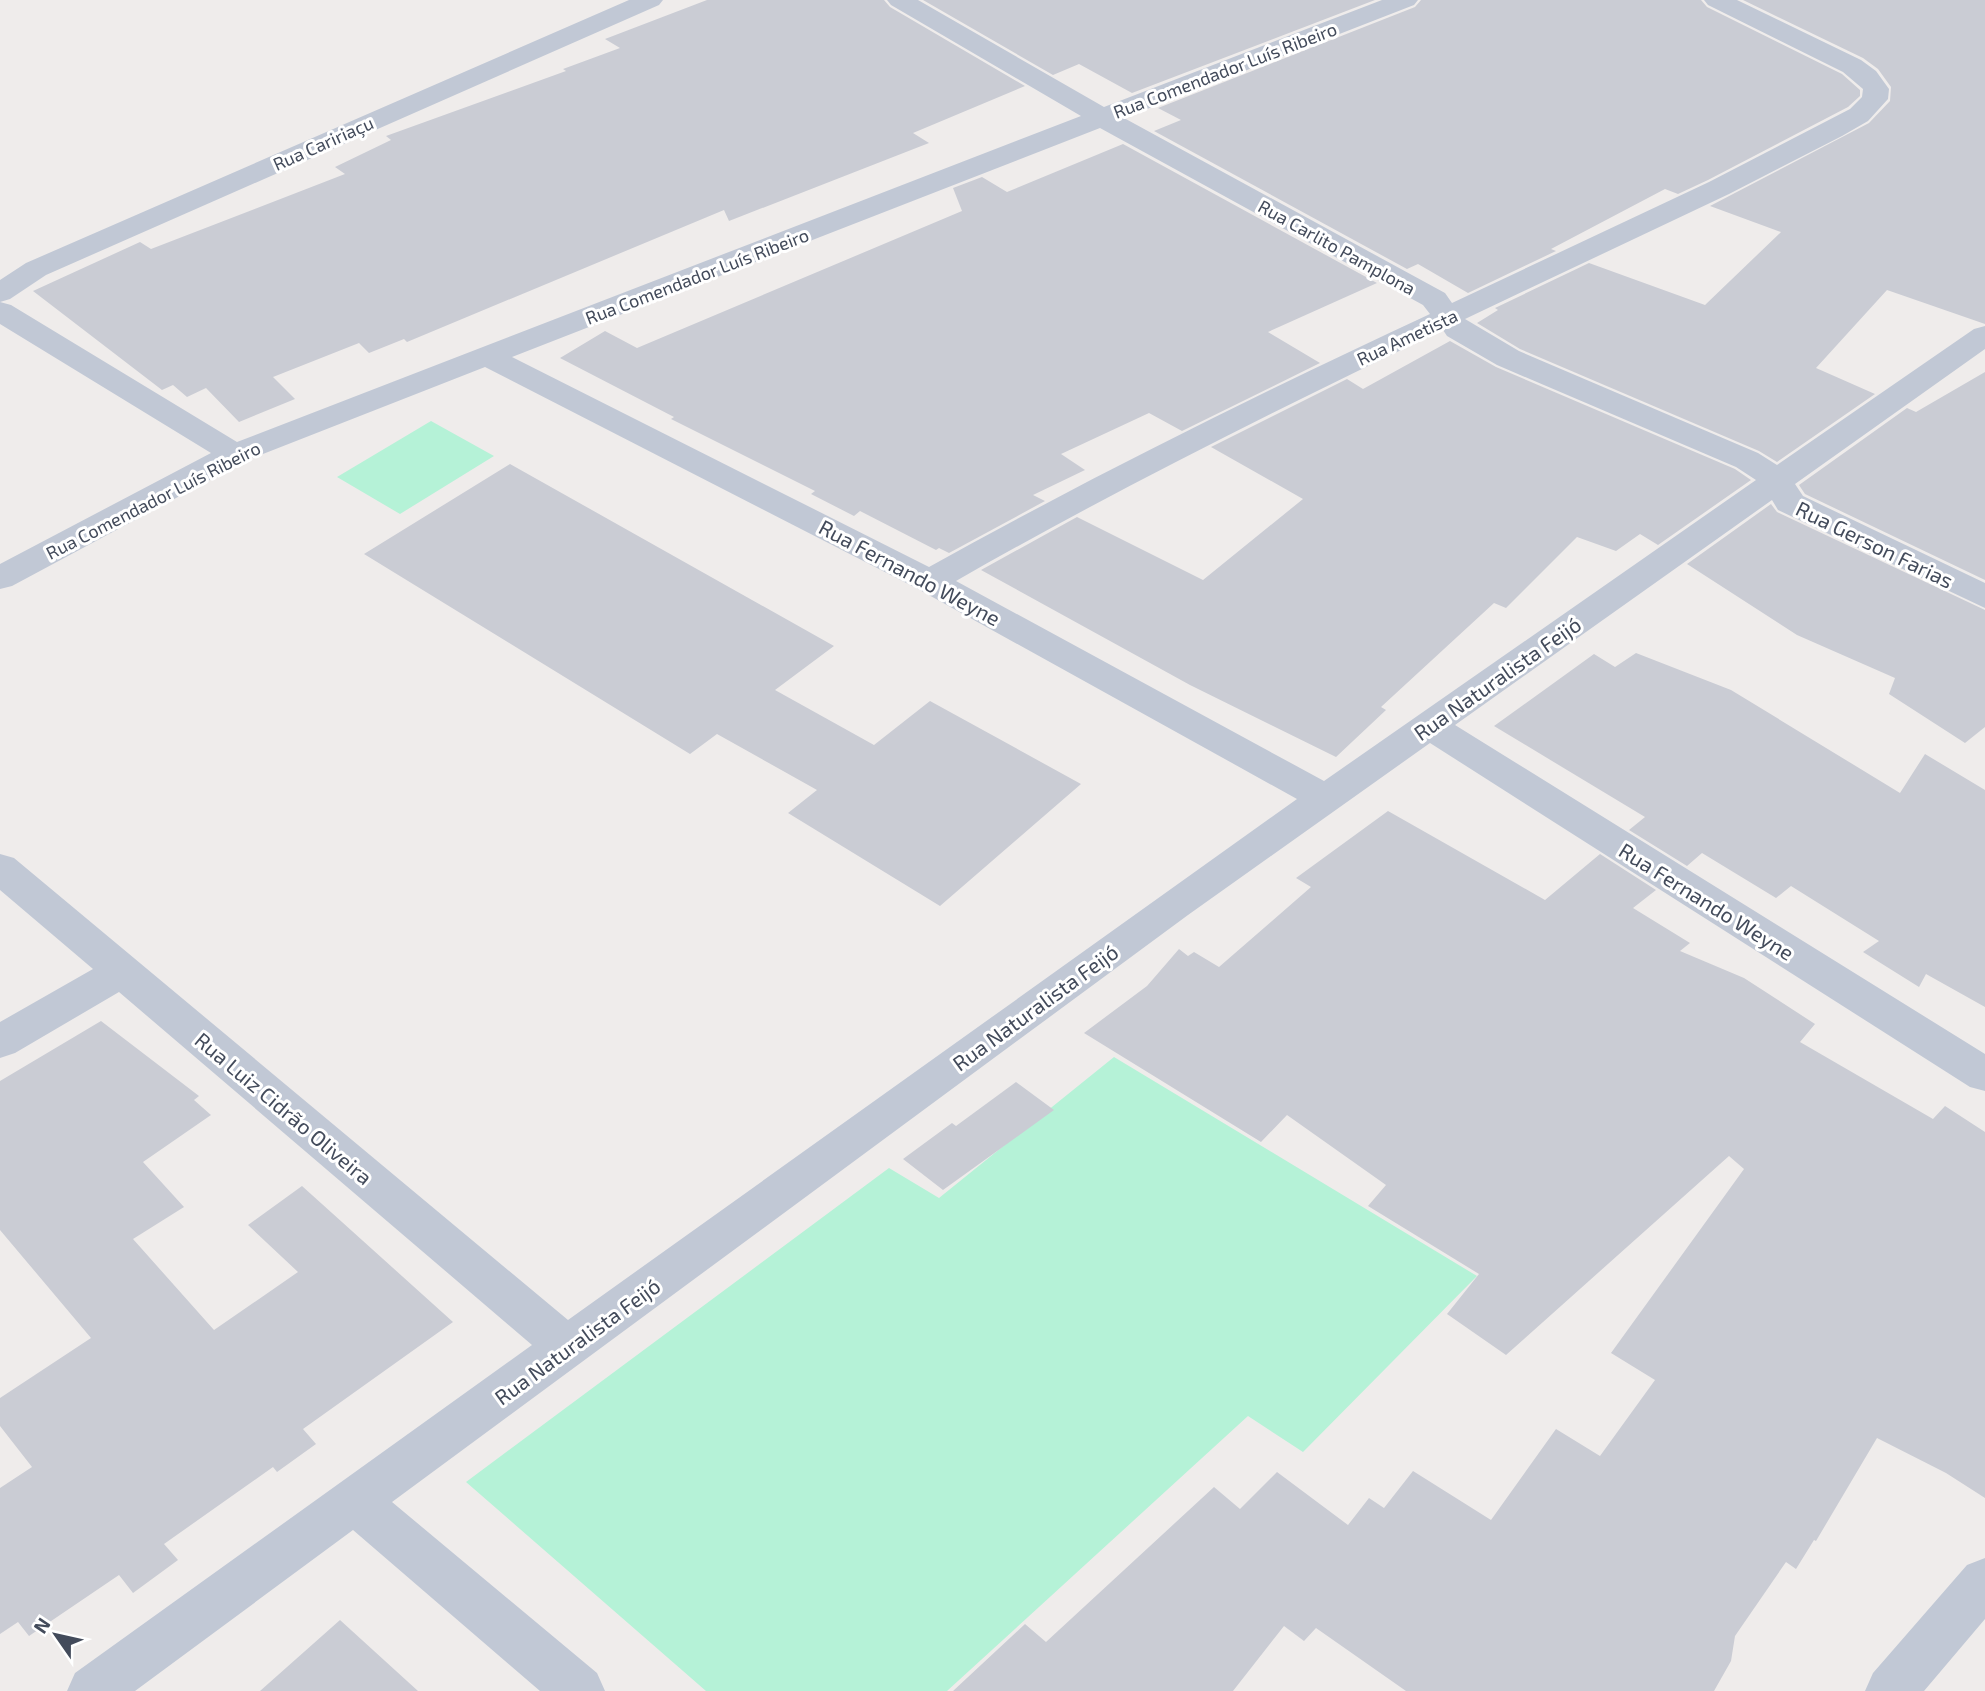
<svg xmlns="http://www.w3.org/2000/svg" width="1985" height="1691" viewBox="0 0 1985 1691" font-family="'Exo 2',sans-serif">
<rect width="100%" height="100%" fill="#efeceb"/>
<path fill="#b5f2d7" d="M431,421l63,35 -94,58 -63,-37z
M1114,1057l363,219 -174,176 -55,-36 -301,275h-241l-240,-209 423,-314 50,30z"/>
<path fill="#caccd4" d="M707,0h177l6,7 135,79 -112,47 16,10 -200,78 -5,-11 -317,132 -3,-3 -35,14 -10,-10 -86,34 22,22 -56,23 -33,-34 -19,9 -14,-12 -11,5 -129,-99 107,-49 11,7 194,-75 -10,-7 56,-27 -5,-4 180,-65 -3,-2 57,-21 -15,-9z
M923,0h452l-243,93 -53,-29 -26,11z
M1421,0h280l6,7 135,67 18,16v6l-12,11 -140,73 -30,14 -13,-5 -114,60 5,2 -88,42 -50,-29 -11,5 -253,-138 27,-11 -23,-12 257,-101z
M1743,0h242v324l-98,-34 -71,78 59,26 -98,68 -18,-11 -239,-102 -43,-26 21,-13 -3,-2 94,-45 116,42 76,-73 -71,-26 159,-83 21,-22 1,-14 -13,-18 -15,-11z
M1123,144l254,139 -109,49 52,31 -138,68 -33,-18 -88,41 24,16 -52,25 12,6 -96,52 -10,-5 -3,2 -76,-39 -6,5 -43,-22 4,-3 -144,-72 3,-2 -114,-59 45,-27 32,17 325,-137 -9,-23 29,-11 25,15z
M1450,341l46,26 239,102 16,11 -93,65 -18,-11 -24,17 -39,-14 -71,71 -12,-5 -113,104 5,3 -50,47 -146,-72 -209,-115 96,-53 126,63 100,-81 -92,-52 136,-68 16,10z
M1985,372v208l-180,-86 -6,-9 108,-77 9,4z
M510,464l324,182 -59,44 99,55 56,-44 151,83 -141,122 -152,-93 29,-23 -100,-56 -27,20 -326,-200z
M1771,504l6,8 208,98v117l-20,16 -76,-49 6,-16 -98,-43 -110,-71z
M1636,653l95,37 169,103 25,-39 60,36v217l-59,-33 -7,13 -56,-35 16,-11 -88,-55 -15,12 -74,-45 -15,13 -58,-36 16,-13 -151,-91 100,-72 21,13z
M1388,811l157,89 55,-46 56,36 -23,18 57,35 -10,8 64,27 71,46 -15,18 133,77 12,-13 40,26v366l-39,-25 -69,-35 -61,103 -2,-1 -18,29 -10,-7 -51,74 -4,25 -17,30h-308l-90,-63 -12,13 -20,-15 -51,65h-280l72,-67 21,18 168,-155 26,22 37,-37 71,53 21,-27 15,10 29,-37 78,49 65,-91 44,27 55,-76 -44,-27 133,-184 -15,-13 -223,199 -59,-41 32,-40 -111,-68 18,-21 -99,-70 -26,27 -177,-109 63,-47 32,-37 9,7 6,-4 25,15 92,-80 -15,-9z
M101,1021l98,75 -5,4 17,15 -68,47 41,45 -51,32 81,91 84,-58 -50,-47 54,-39 151,136 -150,107 13,15 -39,28 -4,-5 -109,77 14,16 -45,33 -14,-18 -90,61 -11,-14 -18,12v-146l32,-21 -32,-41v-28l91,-60 -91,-108v-149z
M1016,1082l38,28 -111,80 -40,-31 49,-36 4,3z
M340,1620l78,71h-158z"/>
<g fill="none" stroke-linecap="round" stroke-linejoin="round">
<path fill="#c1c8d5" fill-rule="evenodd" d="M629,0h34l-4,5 -613,270 -36,24 -10,3v-22l26,-17z
M887,0h31l186,107 278,-107h36l-4,5 -290,113 321,175 7,10 257,-121 141,-73 12,-12 1,-8 -20,-17 -135,-67 -4,-5h33l124,60 15,11 13,18 -1,10 -20,22 -26,15 -113,58 -264,125 54,32 239,102 19,12 197,-136 11,-3v23l-190,135 8,12 182,87v25l-207,-98 -6,-10 -317,225 530,329v37l-15,-4 -540,-344 -242,172 -796,587 205,171 8,18h-65l-187,-161 -218,161h-68l8,-18 457,-328 -413,-353 -104,61 -15,5v-36l93,-53 -93,-79v-36l14,4 554,462 729,-521 -379,-210 -433,-222 -240,94 -233,125 -12,3v-25l211,-111 -211,-129v-22l11,3 226,137 844,-326 -190,-111zM1100,128l323,177 7,9c-170,79 -337,162 -501,253l-417,-210zM1443,330l4,6 50,29 239,102 20,13 -432,301 -368,-200c159,-91 322,-172 487,-251z
M1985,1558v61l-61,72h-59l8,-18 94,-108z"/>
</g>
<g text-anchor="middle" dominant-baseline="central" stroke-width="6" stroke-linejoin="round" paint-order="stroke">
<g font-size="18" fill="#434b5b" stroke="#fff">
<text transform="translate(1225 70) rotate(-21)">Rua Comendador Luís Ribeiro</text>
<text transform="translate(323 143) rotate(-24)">Rua Caririaçu</text>
<text transform="translate(1337 247) rotate(29)">Rua Carlito Pamplona</text>
<text transform="translate(697 276) rotate(-21)">Rua Comendador Luís Ribeiro</text>
<text transform="translate(1407 337) rotate(-25)">Rua Ametista</text>
<text transform="translate(153 500) rotate(-27)">Rua Comendador Luís Ribeiro</text>
</g>
<g font-size="21" fill="#434b5b" stroke="#fff">
<text transform="translate(1875 544) rotate(26)">Rua Gerson Farias</text>
<text transform="translate(910 572) rotate(28)">Rua Fernando Weyne</text>
<text transform="translate(1497 678) rotate(-35)">Rua Naturalista Feijó</text>
<text transform="translate(1707 901) rotate(32)">Rua Fernando Weyne</text>
<text transform="translate(1035 1007) rotate(-36)">Rua Naturalista Feijó</text>
<text transform="translate(284 1108) rotate(40)">Rua Luiz Cidrão Oliveira</text>
<text transform="translate(577 1341) rotate(-36)">Rua Naturalista Feijó</text>
</g>
</g>
<g transform="translate(56 1635) rotate(304)" stroke="#ffffff" stroke-width="5" paint-order="stroke">
<path d="M0-5L12 26L0 18L-12 26Z" fill="#434b5b"/>
<text y="-10" font-size="19" font-weight="bold" text-anchor="middle" fill="#434b5b">N</text>
</g>
</svg>
